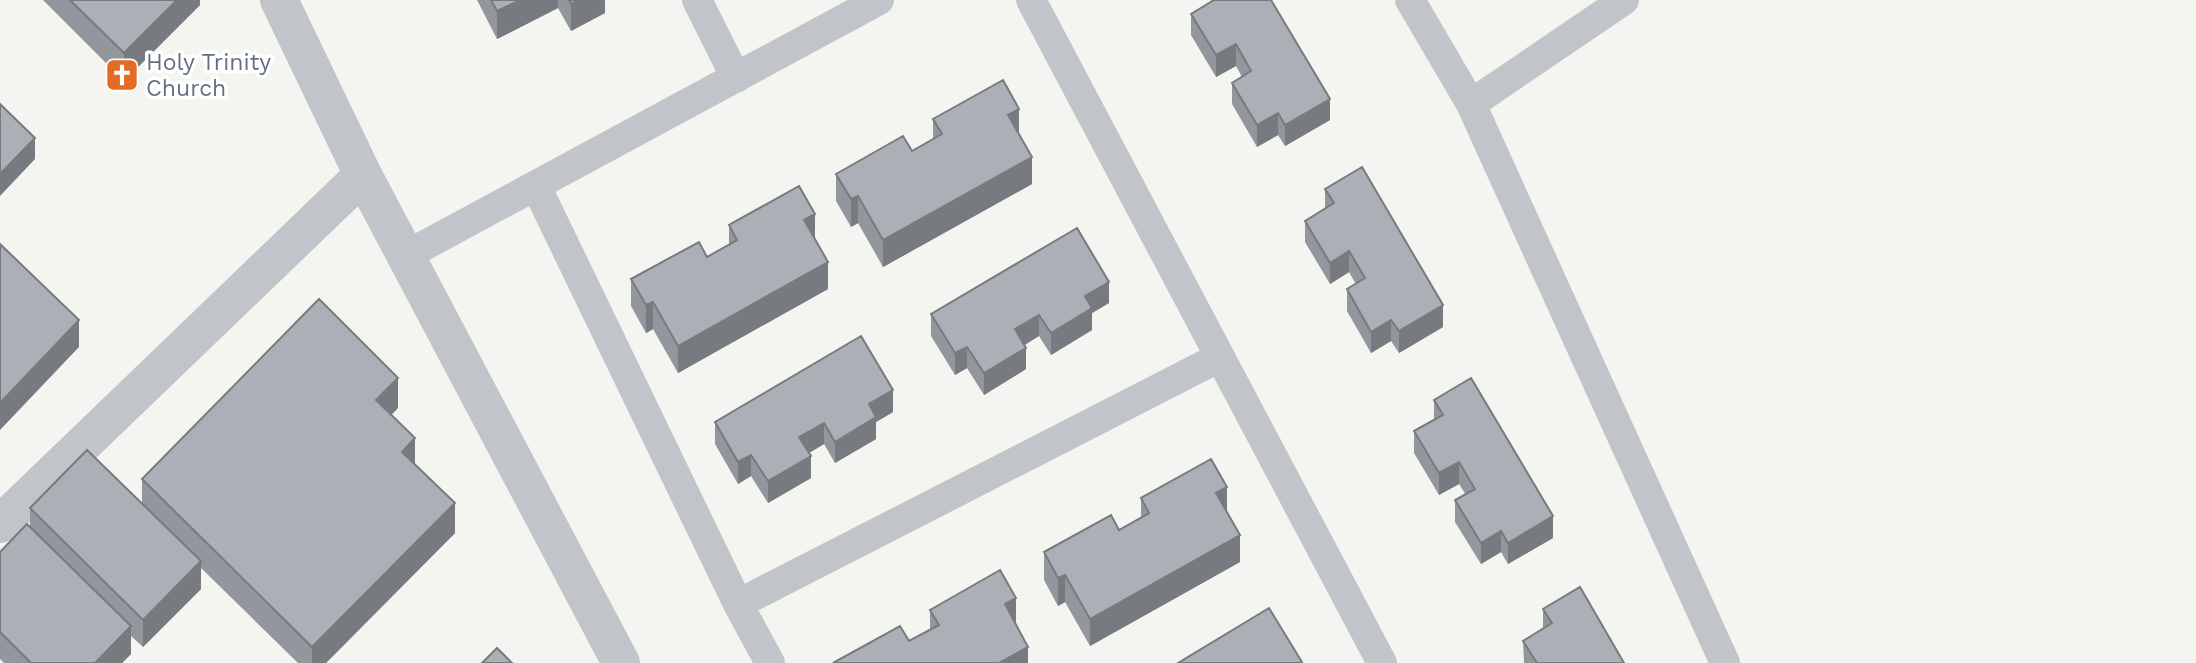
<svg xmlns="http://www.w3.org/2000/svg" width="2196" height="663" viewBox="0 0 2196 663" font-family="'Work Sans',sans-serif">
<rect width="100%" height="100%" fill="#f4f5f0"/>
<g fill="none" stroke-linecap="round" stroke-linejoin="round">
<path stroke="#c1c4c8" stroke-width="30" d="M697,0l39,78
M1031,0l351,663
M1410,0l61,104 153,-104
M1471,104l254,559
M536,186l202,418 482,-247
M405,256l474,-256
M738,604l32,59"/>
<path stroke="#c1c4c8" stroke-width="38" d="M279,0l84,175 258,488
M0,524l363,-349"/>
</g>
<path fill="#92979d" d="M43,0h157v5l-76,76z
M477,0h128v13l-34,18 -13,-23 -61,31z
M1211,0h60l59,120 -45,26 -7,-11 -21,12 -25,-43v-21l10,-6 -6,-11 -20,11 -25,-42v-21l20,-12z
M933,119l86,15 13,50 -149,83 -25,-44 -7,4 -15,-26v-27l76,-23 21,-12z
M1325,189l118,138 -44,26 -8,-12 -20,12 -24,-42v-22l9,-5 -7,-12 -19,12 -25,-42v-21l20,-13z
M729,225l86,14 13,50 -150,84 -25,-44 -7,4 -15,-27v-27l76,-22 22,-12z
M1109,303l-17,10v17l-41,25 -12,-19 -14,9 1,24 -42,26 -17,-27 -12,7 -24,-39v-22z
M1434,400l119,138 -45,26 -7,-12 -20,12 -26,-42v-22l11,-5 -7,-11 -20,11 -25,-42v-22l20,-11z
M398,408l-7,7 24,49 40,69 -129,130h-28l-97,-95v21l-58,58 -12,-11v18l-9,9h-118l-4,-4v-107l30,-25v-19l112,-5v-24z
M893,412l-17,10v17l-41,24 -11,-19 -15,9 2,25 -43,25 -17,-27 -13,8 -23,-40v-22z
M1141,498l86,14 13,50 -150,84 -25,-44 -7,4 -14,-26v-28l75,-22 22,-12z
M1543,609l81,54h-100l-1,-22 20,-12z
M930,610l86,14 12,39 -119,-22 21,-11z"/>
<path fill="#777b7f" d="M177,0h23v5l-76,76v-28z
M520,0h38v8l-61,31v-28z
M578,0h27v13l-34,18v-27z
M1236,44v22l-20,11v-22z
M1330,99v21l-45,26v-21z
M1019,109v27l-11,-21z
M1278,113v22l-21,12v-22z
M35,138v21l-35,37v-22z
M1032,157v27l-149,83v-27z
M858,196v27l-7,4v-28z
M815,214v27l-11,-21z
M1349,251v21l-19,12v-21z
M828,262v27l-150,84v-27z
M1109,282v21l-17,10v17l-41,25v-22l34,-37z
M653,302v27l-7,4v-28z
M1443,305v22l-44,26v-22z
M1039,315v21l-24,14v-21z
M79,320v27l-79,83v-27z
M1391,320v21l-20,12v-21z
M967,347v21l-12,7v-22z
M1026,348v21l-42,26v-22z
M398,378v30l-22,22v-30z
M893,390v22l-17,10v17l-41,24v-21l34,-38z
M824,423v21l-25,15v-22z
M415,438v31l-13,-17z
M751,455v21l-13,8v-22z
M811,456v22l-43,25v-22z
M1459,462v22l-20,11v-22z
M1227,487v27l-11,-21z
M455,503v30l-129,130h-14v-16z
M1553,516v22l-45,26v-21z
M1501,531v21l-20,12v-21z
M1240,535v27l-150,84v-27z
M201,561v28l-58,58v-27z
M1065,575v27l-7,4v-28z
M1016,598v27l-11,-21z
M131,626v28l-9,9h-27z
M1028,647v16h-29z"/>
<path fill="#aab0b6" stroke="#777b7f" stroke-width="2" d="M70,0h107l-53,53z
M491,0h29l-23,11z
M569,0h9l-7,4z
M1214,0h57l59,99 -45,26 -7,-12 -21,12 -25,-42 19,-12 -15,-27 -20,11 -25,-41z
M1003,80l16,29 -11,6 24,42 -149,83 -25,-44 -7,3 -15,-25 67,-38 9,15 30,-17 -9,-15z
M0,104l35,34 -35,36z
M1362,167l81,138 -44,26 -8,-11 -20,12 -24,-43 18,-11 -16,-27 -19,12 -25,-42 29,-18 -9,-14z
M799,186l16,28 -11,6 24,42 -150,84 -25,-44 -7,3 -15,-26 68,-37 8,15 30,-17 -8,-15z
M1077,228l32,54 -24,14 7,12 -41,25 -12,-18 -24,14 11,19 -42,25 -17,-26 -12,6 -24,-39z
M0,244l79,76 -79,83z
M319,299l79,79 -22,22 39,38 -13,14 53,51 -143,144 -170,-168z
M861,336l32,54 -24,14 7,13 -41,25 -11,-19 -25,14 12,19 -43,25 -17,-26 -13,7 -23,-40z
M1471,378l82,138 -45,27 -7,-12 -20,12 -26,-43 20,-11 -16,-27 -20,11 -25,-42 29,-16 -9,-15z
M87,450l114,111 -58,59 -113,-112z
M1211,459l16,28 -11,6 24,42 -150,84 -25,-44 -7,3 -14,-26 67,-37 8,15 30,-17 -8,-15z
M27,524l104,102 -36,37h-64l-31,-31v-80z
M1000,570l16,28 -11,6 23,43 -29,16h-166l67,-37 9,15 30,-16 -9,-15z
M1580,587l44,76h-87l-14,-22 29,-18 -9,-14z
M1269,608l33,54 -2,1h-122z
M497,648l15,15h-30z"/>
<defs>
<symbol id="church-square" viewBox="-11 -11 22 22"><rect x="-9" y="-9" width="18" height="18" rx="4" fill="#e26c23" stroke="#fff"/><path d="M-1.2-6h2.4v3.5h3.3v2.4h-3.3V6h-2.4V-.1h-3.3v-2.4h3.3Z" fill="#fff"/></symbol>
</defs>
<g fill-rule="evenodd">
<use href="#church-square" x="103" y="56" width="38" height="38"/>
</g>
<g text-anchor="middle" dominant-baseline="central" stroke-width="7" stroke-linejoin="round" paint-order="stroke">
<g font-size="23" fill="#637081" stroke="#fff" text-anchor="start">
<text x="146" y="62">Holy Trinity<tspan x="146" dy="26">Church</tspan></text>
</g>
</g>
</svg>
